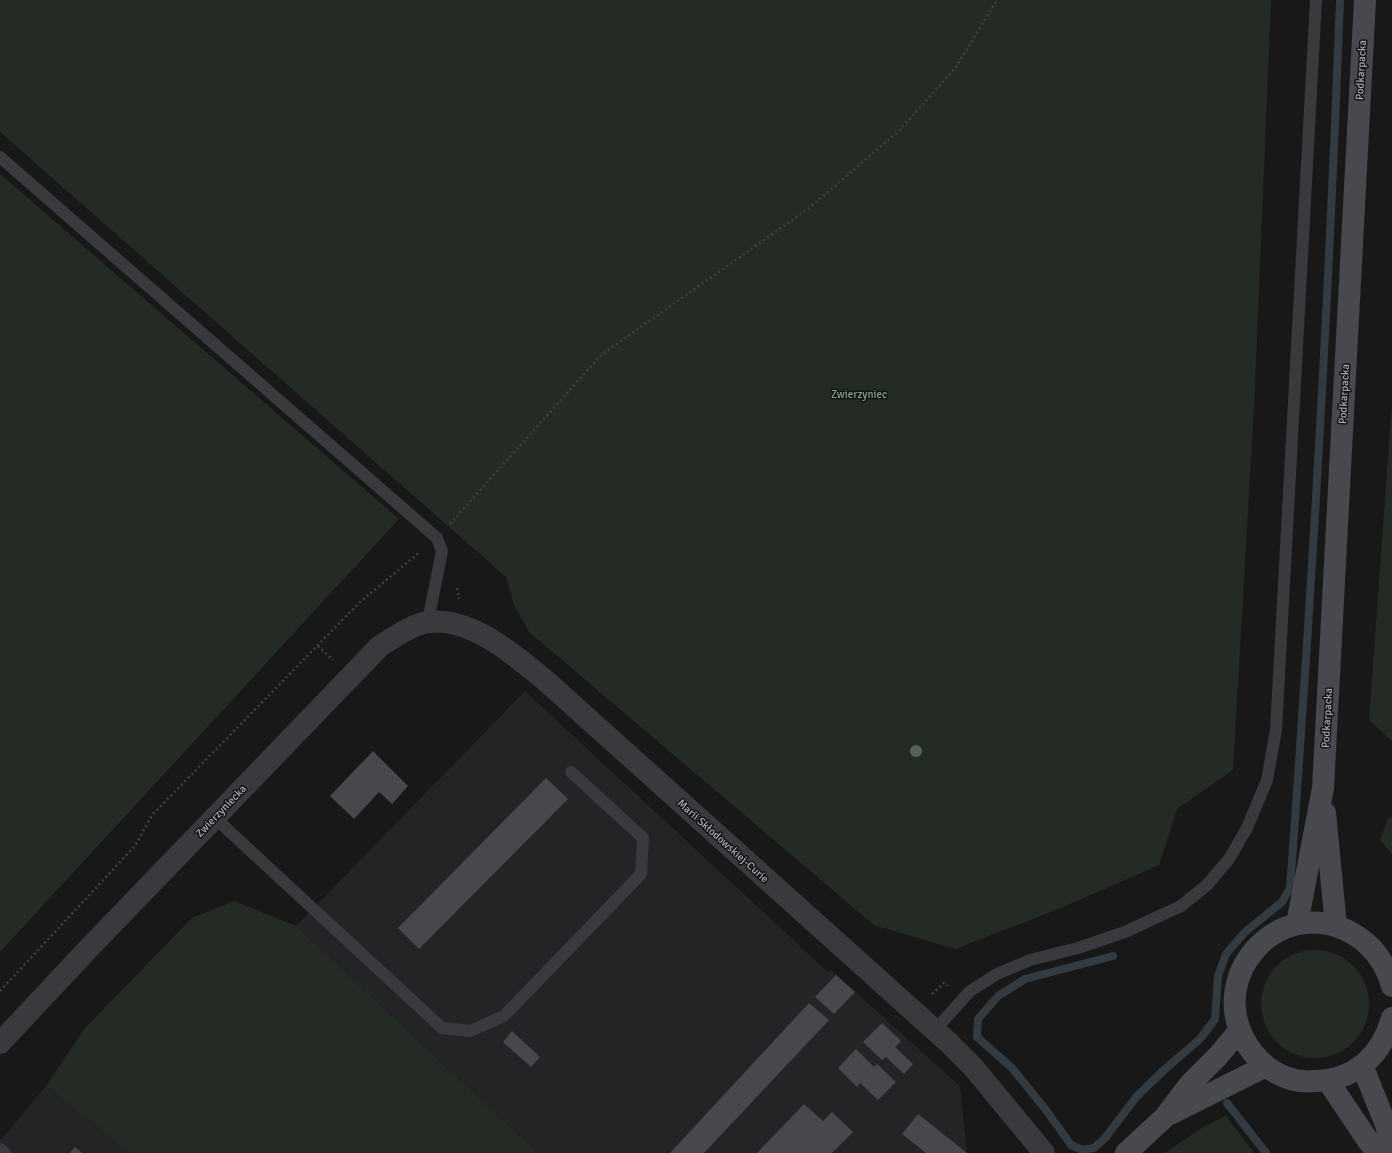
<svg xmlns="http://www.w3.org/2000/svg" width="1392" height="1153" viewBox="0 0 1392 1153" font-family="Signika,sans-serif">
<rect width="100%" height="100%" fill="#181819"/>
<path fill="#242426" d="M525,691l303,281 3,-2 129,116 7,67h-429l-242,-227z
M46,1086l84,67h-130v-12z"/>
<path fill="#242b24" d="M0,0h1271l-17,407 -21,363 -56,39 -18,56 -98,43 -106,41 -81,-24 -345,-293 -15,-27 -8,-28 -506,-445z
M0,174l399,345 -399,433z
M1392,403v338l-23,-21z
M1392,816v38l-12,-14 8,-21z
M234,901l62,25 242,227h-408l-84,-67 39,-58 107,-110z
M1261 1004a54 54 0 1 1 108 0a54 54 0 1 1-108 0Z
M1226,1116l28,37h-89l38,-26z"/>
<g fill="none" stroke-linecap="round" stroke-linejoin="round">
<path stroke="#323b41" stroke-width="8" d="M1113,956l-88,23 -27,17 -20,23 -1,18 35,31 34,42 25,35 11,5 12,-2 11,-10 32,-42 27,-26 36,-31 15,-20 3,-43 8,-22 19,-22 37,-30 8,-14c22,-296 39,-592 50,-888
M1227,1103l39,50"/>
</g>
<path fill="#47484c" d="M373,751l35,35 -16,18 -13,-12 -25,27 -24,-23z
M546,778l22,21 -149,150 -21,-21z
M836,975l19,17 -21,22 -19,-17z
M809,1003l20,17 -125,133h-34z
M882,1023l19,18 -6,6 18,17 -9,10 -18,-17 -4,3 -19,-18z
M512,1031l28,26 -9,10 -28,-25z
M856,1049l18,18 3,-3 19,18 -18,18 -18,-17 -3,4 -19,-19z
M804,1104l19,17 9,-9 21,20 -21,21h-75z
M918,1114l49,39h-41l-24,-19z
M75,1147l7,6h-12z"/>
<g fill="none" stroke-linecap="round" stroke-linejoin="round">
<path stroke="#3f4145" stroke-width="2.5" stroke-dasharray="2 3" stroke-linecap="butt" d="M450,524l151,-169 207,-146 92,-79 56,-63 41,-67
M457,588l2,11
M318,646l15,14
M0,991l135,-145 17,-31 208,-213 60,-50
M932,994l12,-11 4,3"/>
<path stroke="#393a3e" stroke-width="12" d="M0,157l437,381 5,13 -14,70
M215,818l227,210 28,3 34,-15 137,-142 2,-36 -72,-66
M935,1030l35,-39 27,-17 33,-14 48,-12 47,-16 56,-26 26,-21 22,-26 18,-31 20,-48 9,-50 40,-730
M0,1149l5,4"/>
<path stroke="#393a3e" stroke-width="22" d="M0,1043l90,-96 290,-301c13,-8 34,-23 49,-24 42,-5 87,34 117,59l403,362 24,24 71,86"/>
<path stroke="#47494e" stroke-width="22" d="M1325,813l11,113
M1297,924l26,-136 42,-788
M1392,986c-7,-25 -21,-44 -46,-56 -69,-32 -138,45 -101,111 9,16 23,29 40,36 10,4 22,5 32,4 40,-2 65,-27 75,-63
M1362,1065l24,60 6,25
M1328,1081l41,61 9,11
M1170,1114l96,-48
M1126,1153l39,-36 25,-33 28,-28 21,-25"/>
</g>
<circle fill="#546354" cx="916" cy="751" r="6"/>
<g text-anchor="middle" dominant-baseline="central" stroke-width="3" stroke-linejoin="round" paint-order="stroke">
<g font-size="11" fill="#abb0b8" stroke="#131314">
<text transform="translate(1361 70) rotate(-87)">Podkarpacka</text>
<text transform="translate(1344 394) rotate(-87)">Podkarpacka</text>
<text transform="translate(1327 718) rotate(-87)">Podkarpacka</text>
<text transform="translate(221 811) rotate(-46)">Zwierzyniecka</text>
<text transform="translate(723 841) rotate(42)">Marii Skłodowskiej-Curie</text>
</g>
<g font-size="11" fill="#85a085" stroke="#131314">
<text x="859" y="394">Zwierzyniec</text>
</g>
</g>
</svg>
